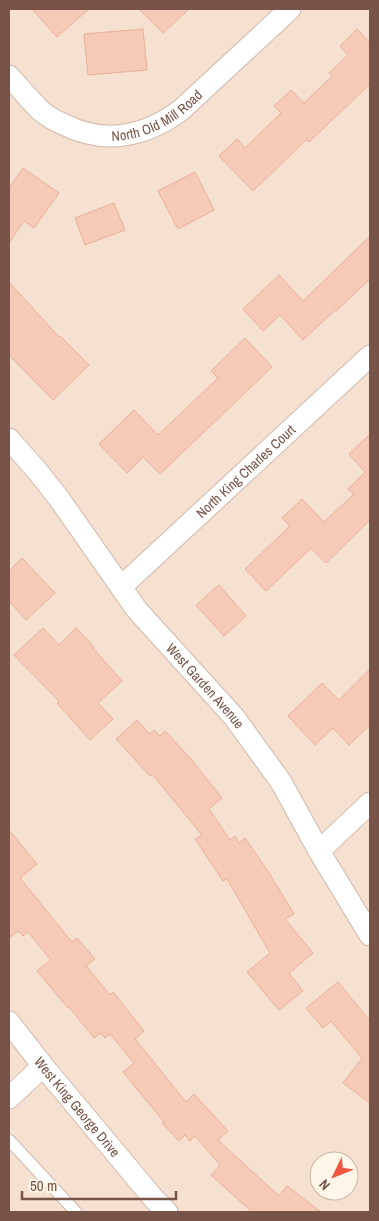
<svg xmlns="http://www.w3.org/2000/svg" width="379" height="1221" viewBox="0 0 379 1221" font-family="'Archivo Narrow',sans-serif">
<rect width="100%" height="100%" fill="#fef0e2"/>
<path fill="#f6e1d0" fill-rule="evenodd" d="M9,9h361v1203h-361zM319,1161h30v30h-30z"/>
<path fill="#f5cbb8" stroke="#e8af97" d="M32,9h57l-32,28z
M139,9h50l-26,24z
M143,29l4,41 -59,5 -4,-41z
M357,29l13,14v41l-61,58 -3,-2 -53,51 -34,-35 18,-17 8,9 36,-35 -7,-7 17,-16 13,13 28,-27 -3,-3 19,-18 -8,-9z
M23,168l36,25 -25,35 -10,-7 -15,22v-55z
M195,172l19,38 -36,19 -20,-38z
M114,203l11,27 -40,15 -10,-27z
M370,236v43l-34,32 -1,-1 -32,30 -23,-25 -17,16 -20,-22 36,-34 24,26z
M9,282l50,55 1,-1 29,29 -36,35 -44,-45z
M245,338l27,29 -112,107 -17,-17 -16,16 -28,-29 35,-34 24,25 60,-57 -7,-7z
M370,434v86l-44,43 -15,-15 -45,43 -21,-22 45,-43 -8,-8 20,-19 22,23 30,-28 -6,-5 17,-17 -16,-18z
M22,558l33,35 -29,27 -17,-19v-30z
M219,585l27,31 -22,20 -28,-31z
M43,628l16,17 17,-17 18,19 -1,1 29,33 -24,22 15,16 -23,21 -33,-37 2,-2 -45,-46z
M370,669v56l-21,20 -16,-17 -18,17 -27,-29 34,-33 17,17z
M137,720l13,14 4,-4 6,6 5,-5 26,28 31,39 -13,11 21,31 5,-4 4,7 6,-5 24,35 25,41 -9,5 28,34 -24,20 14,18 -24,19 -32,-38 23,-19 -43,-74 -4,2 -28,-42 7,-4 -50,-61 -2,2 -34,-37z
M9,830l28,34 -17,14 52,64 5,-4 18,21 -9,7 24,29 3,-3 31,39 -9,8 51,63 8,-8 34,37 -10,9 61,56 8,-10 34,26h-69l-41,-37 9,-10 -25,-29 -5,5 -5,-6 -6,6 -17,-18 2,-1 -41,-50 11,-9 -24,-29 -5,4 -4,-5 -7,5 -25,-31 -1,1 -31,-37 14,-11 -23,-28 -5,4 -5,-5 -9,7z
M338,982l32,39v82l-27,-20 19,-25 -31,-37 -8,7 -17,-20z"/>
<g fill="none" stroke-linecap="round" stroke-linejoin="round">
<defs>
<path id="service" d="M9,1140l67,72"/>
<g id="minor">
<path id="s1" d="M9,76c10,11 20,23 31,34 6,5 15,11 23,14 41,21 82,13 118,-14l109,-101"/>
<path id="s2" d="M9,439l30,34 21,27 77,110 97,107 47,65 38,69 51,84"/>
<path id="s3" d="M121,587l249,-231"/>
<path d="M319,851l51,-48"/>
<path id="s4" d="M9,1022l34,44 111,133 13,13"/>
<path d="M9,1098l34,-32"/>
</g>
</defs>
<use href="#service" stroke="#d1b8ab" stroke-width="13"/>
<use href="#minor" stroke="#d1b8ab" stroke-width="23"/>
<use href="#service" stroke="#fff" stroke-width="11"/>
<use href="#minor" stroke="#fff" stroke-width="21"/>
</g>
<g text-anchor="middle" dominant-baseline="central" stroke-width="4.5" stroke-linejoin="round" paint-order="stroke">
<g font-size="14" fill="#775447" stroke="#fff5e9">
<text stroke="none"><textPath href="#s1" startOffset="174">North Old Mill Road</textPath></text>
<text stroke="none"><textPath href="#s3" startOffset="170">North King Charles Court</textPath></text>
<text stroke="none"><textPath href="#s2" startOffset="316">West Garden Avenue</textPath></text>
<text stroke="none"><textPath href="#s4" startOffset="109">West King George Drive</textPath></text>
</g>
</g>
<rect width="379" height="1221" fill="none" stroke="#775447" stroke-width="20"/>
<g transform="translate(334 1176) rotate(227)"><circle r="24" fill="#fff5e9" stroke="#c9b5a8"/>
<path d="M0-4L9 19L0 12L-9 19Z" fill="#ef573f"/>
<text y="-8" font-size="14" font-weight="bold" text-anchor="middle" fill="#775447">N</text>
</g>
<path d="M22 1191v8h154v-8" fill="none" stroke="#775447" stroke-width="2.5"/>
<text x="30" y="1191" font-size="15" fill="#775447" stroke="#fff5e9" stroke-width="4" paint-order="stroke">50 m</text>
</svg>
